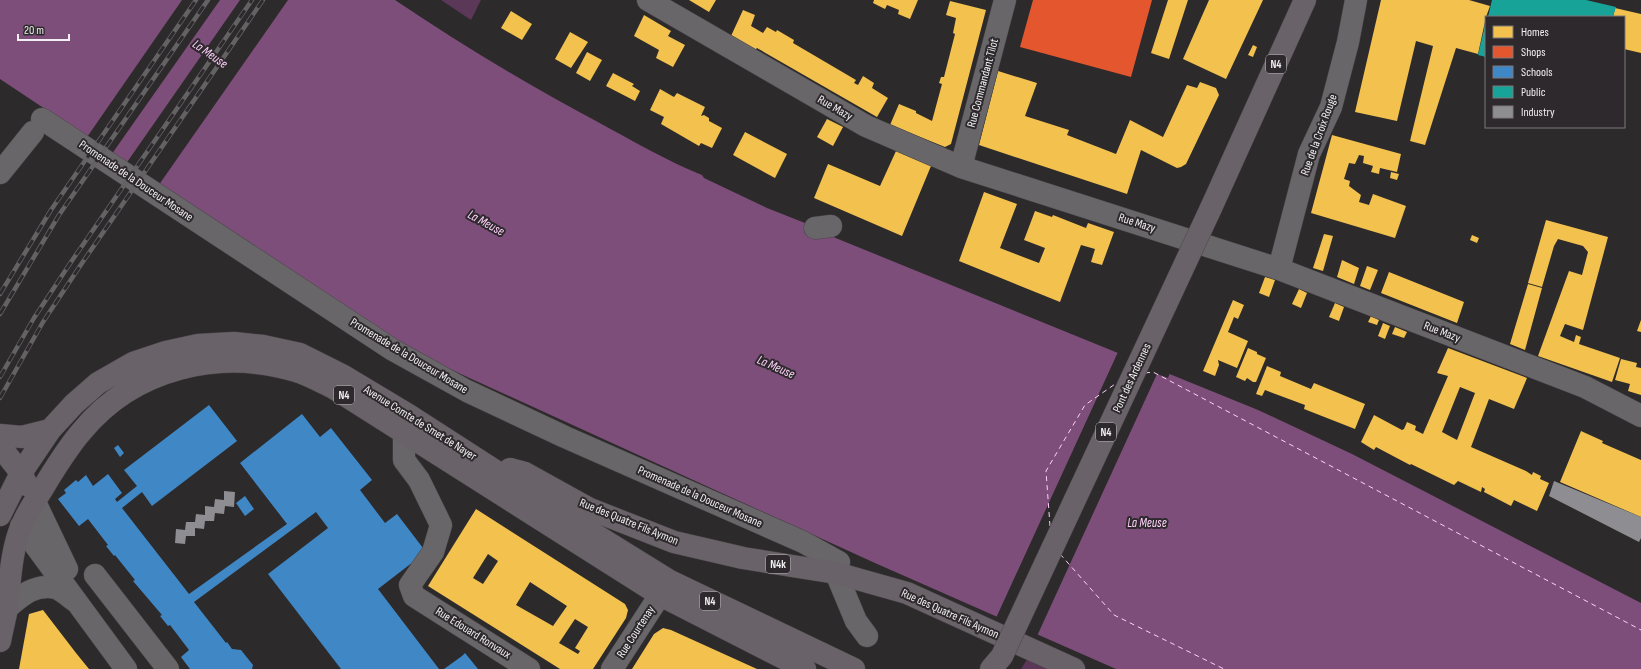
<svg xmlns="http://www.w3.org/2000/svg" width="1641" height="669" viewBox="0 0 1641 669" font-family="'Sofia Sans Condensed',sans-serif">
<rect width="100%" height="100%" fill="#2d2a2c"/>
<path fill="#5b3758" d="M441,0h40l-10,20z
M1031,653l33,16h-43z"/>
<path fill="#7d4e79" d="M0,0h395c65,44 132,84 201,121 35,19 69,39 106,54l2,3 63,30 48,19 1,3 442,180 94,44 289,149v66h-525l-241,-106 -469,-214 -406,-270z"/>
<path fill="#2d2a2c" d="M182,0h38l-111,158 -24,-18z
M240,0h48l-132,189 -33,-21z
M1118,352l52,21 -2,5 -11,-4 -120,262 -41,-18z"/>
<path fill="#f2c14e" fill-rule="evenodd" d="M689,0h27l-7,12z
M874,0h44l-8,19 -12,-5 1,-4 -12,-5 -2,4 -12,-6z
M1168,0h20l-19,59 -18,-6z
M1209,0h54l-37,79 -43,-20z
M1381,0h88l21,6 -4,11 -8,37 -22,-6 -31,97 -15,-4 23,-95 -17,-5 -19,80 -42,-9z
M950,1l36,9 -35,134 -6,3 -55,-22 9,-21 17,7v2l16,8 10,-37 -3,-1 2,-6h3l11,-43 -2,-1 3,-15 -10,-3z
M1615,8l26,6v39l-17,-4v-32h-11z
M743,10l12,5 -4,11 12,7 4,-6 9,5 1,-2 17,10 -1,3 63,37 -2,3 4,2 5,-9 11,7 -2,5 16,10 -11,19 -120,-69 -2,2 -24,-14z
M511,11l21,13 -10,16 -21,-12z
M644,15l27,16 -3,5 17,9 -12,22 -17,-9 3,-8 -25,-14z
M570,32l18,10 -17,26 -16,-9z
M1253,45l4,2 -4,10 -5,-2z
M587,52l15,8 -12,21 -14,-8z
M998,71l39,12 -12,33 44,14 -2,5 49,19 14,-34 33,17 24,-52 10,3 3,-6 16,6 3,7 -33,69 -5,3 -4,1 -36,-18 -14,44 -148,-49z
M613,73l21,11 -2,2 8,5 -5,10 -29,-15z
M660,89l14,8 3,-4 28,14 -4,9 3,-1 5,3v3l13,7 -10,20 -11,-5 -2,3 -38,-22 3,-7 -14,-7z
M827,119l16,8 -10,19 -16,-9z
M745,132l42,22 -12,24 -42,-23z
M1332,135l69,19 -4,18 -17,-4 -1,6 -8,-2 2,-6 -10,-3 1,-7 -5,-1 -4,9 -6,-1 -5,16 6,2 -1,5 12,9 -2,7 10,3 4,-11 33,12 -11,32 -84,-25z
M896,151l35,15 -29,70 -88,-38 14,-34 52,22z
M1391,172l8,2 -2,6 -7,-2z
M984,192l33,12 -17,44 39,15 6,-15 -21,-8 11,-29 17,6 1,-2 33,13 2,-5 26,9 -12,33 -11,-3 4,-13 -14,-4 -21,57 -101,-41z
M1546,220l62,17 -25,93 -18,-6 -5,12 14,6 2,-7 5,2 -2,7 41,14 -8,24 -74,-26 31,-85 13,4 6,-23 -5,-6 -25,-7 -4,7 -12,41 -14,-4z
M1324,234l9,2 -10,35 -10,-3z
M1472,235l7,3 -2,5 -7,-3z
M1342,260l17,8 -5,16 -17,-7z
M1367,266l11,4 -8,20 -10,-4z
M1389,272l75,30 -7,21 -76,-30z
M1265,277l10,3 -6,17 -10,-4z
M1528,284l14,4 -17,62 -15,-6z
M1299,289l8,4 -6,15 -9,-4z
M1233,300l11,5 -6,14 -4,-2 -6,15 20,9 -11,27 -19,-8 1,5 -4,11 -12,-5z
M1335,303l9,4 -5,14 -10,-4z
M1371,316l8,4 -2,5 -9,-3z
M1641,320v12l-4,-1z
M1383,323l7,3 -5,13 -7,-3z
M1395,327l12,5 -3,6 -12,-4z
M1248,348l9,4v2l9,4 -10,24h-3l-6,-4 -2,3 -9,-4z
M1448,348l79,30 -13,31 -25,-10 -18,48 55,24 6,4 1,-3 8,4 -1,3 9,4 -12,28 -23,-11 -3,6 -27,-14 1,-3 -3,-2 -1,5 -23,-11 -4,4 -43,-21 -1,1 -34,-18 -2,3 -13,-8 13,-27 28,15 2,-1 3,-7 9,4 -1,4 8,4 25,-58 -11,-3zM1460,387l15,6 -18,47 -15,-8z
M1621,359l16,4 -1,4 5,1v27l-13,-4 2,-7 -15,-4z
M1267,366l14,6 -1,4 31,13 3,-6 51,21 -10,25 -51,-20 1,-4 -40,-15 -3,6 -6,-2z
M1581,431l22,10 -1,2 39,17v57l-81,-35z
M476,509l149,95 3,6 -2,8 -33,51h-33l-132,-83zM488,554l10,7 -15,23 -10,-6zM530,582l37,24 -14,20 -37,-21zM575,619l13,8 -13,21 5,3 -2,3 -19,-11z
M43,610l33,43 13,16h-70l10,-55z
M663,628l8,2 86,39h-125l22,-35z"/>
<path fill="#e4572e" d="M1033,0h119l-21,77 -111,-30z"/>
<path fill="#3f88c5" d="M209,405l28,36 -85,65 -10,-14 -20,16 67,86 98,-70 -47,-61 62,-49 18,23 11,-9 41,52 -12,10 25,33 12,-9 29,38 -48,37 61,80h-98l-73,-95 60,-46 -12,-16 -122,90 32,41 1,-1 5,7 9,1 12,15 -1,4h-62l-9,-12 8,-7 -19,-25 -2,1 -8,-10 2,-1 -29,-34 2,-1 -20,-25 -1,1 -8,-10 2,-1 -20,-26 -9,7 -21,-27 8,-6 -2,-3 12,-10 2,2 8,-7 7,11 15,-12 14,19 -7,6 2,3 20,-16 -13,-16z
M118,445l6,8 -4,4 -6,-9z
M245,496l9,13 -9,7 -9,-13z
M465,653l13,16h-34l18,-13z"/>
<path fill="#17a398" d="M1492,0h94l30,7 -3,10h-125z
M1485,25h1v32l-8,-2z"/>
<path fill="#8d8d92" d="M1554,481l87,36v21l-2,4 -90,-46z
M224,491l11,1 -1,15 -9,-1 -1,8 -9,-1 -1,8h-9l-1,8 -9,-1v8h-9l-1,8 -10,-1 1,-14 9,1 1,-8h9l1,-8 9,1v-9l9,1 1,-8 9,1z"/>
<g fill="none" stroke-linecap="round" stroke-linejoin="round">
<path stroke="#ffd0fa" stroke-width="1" stroke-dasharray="5 4" stroke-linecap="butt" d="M1145,373l8,-1 488,258
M1050,526l-4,-55 39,-66 33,-23
M1060,554l54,61 110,54"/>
<defs>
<path id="minor" d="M648,0l218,126 95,41 318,102 306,118 56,29
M42,119l351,231 74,41 98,46 238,105 36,20 -3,11 20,48 11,15
M961,167l44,-167
M0,173l33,-41
M815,228l16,-2
M1279,269l30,-115 22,-47 17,-65 8,-42
M404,433v27l15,20 22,45 -8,27 -23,33 4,11 115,73
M35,502l32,67
M21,526l105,143
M95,575l73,94
M6,609c15,-13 29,-26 50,-21 6,2 13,9 19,13
M612,669l48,-74"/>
<path id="major" d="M1211,208l94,-208
M0,435l22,2 28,-7
M0,446l21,27 6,12
M510,469l15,4 65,36 84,33 69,16 93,15 71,20 167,76
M0,515l21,-42 29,-43 24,-26 24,-21 35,-20 33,-11 32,-7 36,-2 29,3 37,8 42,21 65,39 166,107 97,60 184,88
M0,641c2,-11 5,-22 7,-33 3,-26 4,-59 15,-83 6,-15 16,-28 24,-42 11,-18 22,-36 36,-52 52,-63 137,-83 214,-60 12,3 24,11 36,16l328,208 145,74
M991,669l11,-13"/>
</defs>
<use href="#minor" stroke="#4a4749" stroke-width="23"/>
<use href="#major" stroke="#4a4749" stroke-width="23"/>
<use href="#minor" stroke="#686668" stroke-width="22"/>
<use href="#major" stroke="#6a6269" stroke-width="22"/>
<defs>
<path id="rail" d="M0,294l51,-84 145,-210
M0,314l59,-99 149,-215
M0,377l34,-59 37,-56 181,-262
M0,398l43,-76 37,-56 183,-266"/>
</defs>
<use href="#rail" stroke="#646364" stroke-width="4.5"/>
<use href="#rail" stroke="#2e292d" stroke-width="3" stroke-dasharray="9" stroke-linecap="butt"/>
<defs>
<path id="major-bridge" d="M1002,656l209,-448"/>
</defs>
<use href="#major-bridge" stroke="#4a4749" stroke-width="23" stroke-linecap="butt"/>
<use href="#major-bridge" stroke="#6a6269" stroke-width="22"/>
</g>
<g text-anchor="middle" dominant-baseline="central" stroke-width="4" stroke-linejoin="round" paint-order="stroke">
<g fill="#2e292d" stroke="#b6b4b6" stroke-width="1">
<rect x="1266" y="55" width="20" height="18" rx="3"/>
<rect x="334" y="386" width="20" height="18" rx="3"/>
<rect x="1096" y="423" width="20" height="18" rx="3"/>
<rect x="766" y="555" width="24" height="18" rx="3"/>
<rect x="700" y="592" width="20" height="18" rx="3"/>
</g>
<g font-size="11" font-weight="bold" fill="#f1eff1">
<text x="1276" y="64">N4</text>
<text x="344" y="395">N4</text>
<text x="1106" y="432">N4</text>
<text x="778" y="564">N4k</text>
<text x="710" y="601">N4</text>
</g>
<g font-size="12" fill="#f1eff1" stroke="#2e292d">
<text transform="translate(983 83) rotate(-75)">Rue Commandant Tilot</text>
<text transform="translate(835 108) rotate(30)">Rue Mazy</text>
<text transform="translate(1319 135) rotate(-70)">Rue de la Croix Rouge</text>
<text transform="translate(136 181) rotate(34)">Promenade de la Douceur Mosane</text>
<text transform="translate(1137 223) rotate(18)">Rue Mazy</text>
<text transform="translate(1442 332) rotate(21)">Rue Mazy</text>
<text transform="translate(409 356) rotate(31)">Promenade de la Douceur Mosane</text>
<text transform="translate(1132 378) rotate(-65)">Pont des Ardennes</text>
<text transform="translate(420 423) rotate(32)">Avenue Comte de Smet de Nayer</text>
<text transform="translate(700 497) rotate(24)">Promenade de la Douceur Mosane</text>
<text transform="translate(629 522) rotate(22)">Rue des Quatre Fils Aymon</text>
<text transform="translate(950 614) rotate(24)">Rue des Quatre Fils Aymon</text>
<text transform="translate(636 632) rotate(-57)">Rue Courtenay</text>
<text transform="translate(473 633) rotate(32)">Rue Edouard Ronvaux</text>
</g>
<g font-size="13" font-style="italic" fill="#ffd0fa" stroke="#2e292d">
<text transform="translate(210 54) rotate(35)">La Meuse</text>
<text transform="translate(486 223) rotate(29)">La Meuse</text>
<text transform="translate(776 367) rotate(24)">La Meuse</text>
<text x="1147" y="523">La Meuse</text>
</g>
</g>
<rect x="1485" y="16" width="140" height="112" fill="#2e292d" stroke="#7c787b"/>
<rect x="1493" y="26" width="20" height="12" fill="#f2c14e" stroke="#7c787b"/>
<text x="1521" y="36" font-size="12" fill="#f1eff1">Homes</text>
<rect x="1493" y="46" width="20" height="12" fill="#e4572e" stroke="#7c787b"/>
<text x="1521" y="56" font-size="12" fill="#f1eff1">Shops</text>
<rect x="1493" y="66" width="20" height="12" fill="#3f88c5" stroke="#7c787b"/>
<text x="1521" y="76" font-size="12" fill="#f1eff1">Schools</text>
<rect x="1493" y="86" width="20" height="12" fill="#17a398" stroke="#7c787b"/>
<text x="1521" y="96" font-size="12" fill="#f1eff1">Public</text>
<rect x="1493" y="106" width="20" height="12" fill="#8d8d92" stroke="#7c787b"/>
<text x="1521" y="116" font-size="12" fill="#f1eff1">Industry</text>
<path d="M18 34v6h51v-6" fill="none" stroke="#f1eff1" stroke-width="2"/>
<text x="24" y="34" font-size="12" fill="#f1eff1" stroke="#2e292d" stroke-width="3" paint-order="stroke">20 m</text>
</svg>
